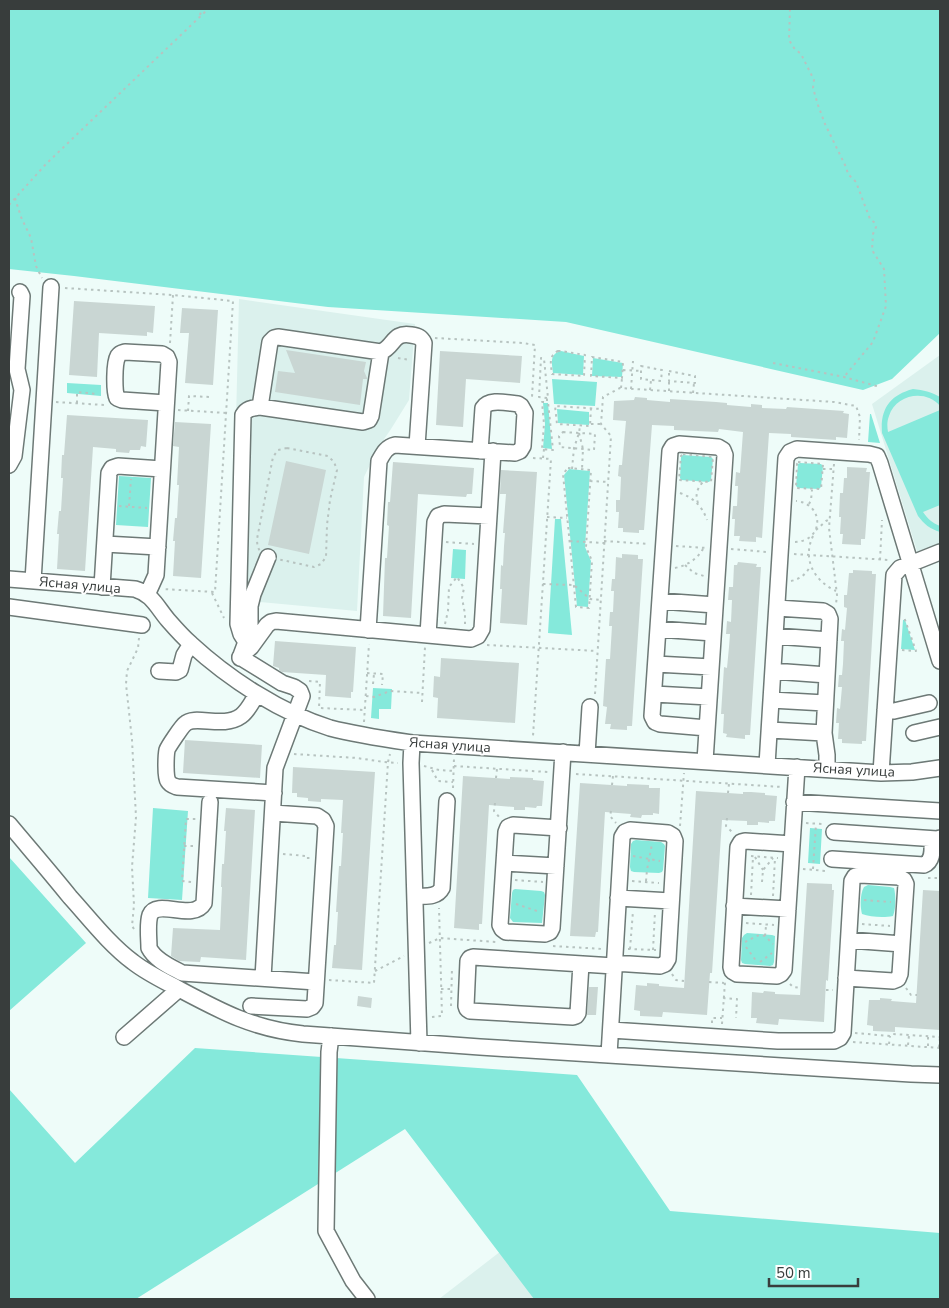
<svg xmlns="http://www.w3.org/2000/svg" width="949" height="1308" viewBox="0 0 949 1308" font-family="'Nunito Sans',sans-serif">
<rect width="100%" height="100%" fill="#eefcf9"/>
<path fill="#dbf1ed" d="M239,299l176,25 -6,76 -18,29 -13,19 -14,29 -7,134 -97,-9 -1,5 -13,-1 -15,17z
M940,355v201l-19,8 -49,-160z
M501,1251l35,48h-97z"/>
<path fill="#85e9db" d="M9,9h931v324l-48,46 -29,11 -297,-68 -238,-15 -254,-31 -65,-7z
M561,351l23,5 -1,19 -30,-2c-1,-9 -4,-19 8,-22z
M593,358l30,5 -1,14 -30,-1z
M552,379l45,3 -2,24 -41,-2z
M67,383l34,2v11l-34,-3z
M913,389c11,1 18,3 27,8v9c-14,-17 -44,-12 -51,10 -2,5 -2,10 -1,16l52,-22v95l-17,7c5,7 9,11 17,14v6c-10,-3 -16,-8 -22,-16l-36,-83c-2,-24 8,-38 31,-44z
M543,403h5l4,46 -9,-1 2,-24z
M557,409l32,3v13l-31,-2z
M870,414h1l9,29 -12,-1z
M683,455l28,2 2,2 -2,21 -2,2 -28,-2 -1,-2 1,-21z
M800,463l21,1 2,2 -2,21 -2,2 -21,-1 -2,-2 2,-22z
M569,469l21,2 -5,76 6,14 -3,46 -11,-1 -13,-131z
M119,476l32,2 -3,49 -32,-2z
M555,519h6l11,116 -24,-2z
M453,549l13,1 -1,29 -14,-1z
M903,620h2l10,30 -14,-1z
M373,688l19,1 -1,20h-12v10l-8,-1z
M153,808l35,3 -6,89 -34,-2z
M810,828l12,1 -2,35 -12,-1z
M636,840l25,2 3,2 1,2 -2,24 -1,2 -3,1 -25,-1 -3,-1 -1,-4 1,-23 2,-3z
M9,857l77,86 -77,68z
M868,885l22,2 4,1c2,8 2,20 -1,28 -9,2 -23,1 -31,-2 -2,-8 -2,-20 2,-27z
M515,889l26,2 3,1 1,3 -3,28 -29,-1 -3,-4 2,-25 1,-3z
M747,933l25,2 3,1 -1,26 -1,3 -3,1 -25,-2 -3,-1 -1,-3 1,-22 2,-3z
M195,1048l382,27 93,136 270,22v66h-406l-129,-170 -269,170h-127v-210l66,74z"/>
<path fill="#c9d6d3" d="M74,301l81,5 -2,27 -6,-1v4l-48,-3 -2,44 -28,-2z
M182,308l36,2 -5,75 -28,-2 4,-50h-9z
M286,350l80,12 -2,9 3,7v1h-4l-3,26 -85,-13 3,-21 17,2z
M440,351l82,5 -2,27 -54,-4 -3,48 -27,-2z
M635,397l12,1v2l23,2v-3l46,3 11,1v2l24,2v-3l11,1v3l24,1 1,-2 57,4 -1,2 6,1 -2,24 -11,-1v3l-45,-3v-3l-22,-1 -7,105 -6,-1v5l-17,-1 1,-5h-6l1,-17h-3l1,-13h4l1,-20h-3l1,-14 4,1 3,-41 -24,-3 -1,3 -44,-2v-4l-22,-1 -8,105h-5v3l-16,-1v-4h-5l1,-16h-3v-12h4l1,-23 -3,-1 1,-11h3l4,-44 -13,-1 1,-19 20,-1z
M67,415l81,5 -2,27 -5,-1 -1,4h-10l-1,3 -13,-1v-3l-23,-2 -8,124 -28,-2 2,-35h-2l2,-23h2l2,-33h-2l1,-23h2z
M175,422l36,2 -10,154 -28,-2 2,-35h-2l2,-23h2l1,-19 1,-14h-2l2,-38 -6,-1z
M286,461l40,9 -17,84 -41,-9z
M393,462l81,6 -2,26h-5l-1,3 -48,-3 -7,124 -28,-2 2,-58h2l2,-32 -2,-1 1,-23h2z
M847,467l20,1 -1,4h4l-5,67h-4v6l-19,-1 1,-10h-3l1,-17h-2l1,-24h3l1,-15h3z
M501,470l36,2 -10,153 -27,-2 2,-34h-2l1,-24 2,1 1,-20 1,-13h-2l3,-39h-6z
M622,554l16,1v4h5l-11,167h-5v4l-17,-1 1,-5h-6l2,-17 -4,-1 3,-47h4l2,-33h-3l1,-14h3l1,-21h-3l1,-12h3l1,-22 6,1z
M738,562l19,2 -1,3h5l-11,168h-5v4l-19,-2 1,-3 -4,-1 1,-19h-3l3,-47 3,1 2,-21 1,-13h-4l1,-13 4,1 1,-22h-4l1,-13h4l1,-22h3z
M853,570l19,1v3h4l-10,167h-4v3l-20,-1v-4h-4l1,-16h-3l1,-15 3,1 2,-22h-4l1,-12h3l1,-11 1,-23h-3l1,-12 3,1 2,-22 -3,-1v-12h3l2,-22h4z
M275,641l81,6 -3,45h-2v6l-26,-2 1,-21 -44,-3 -3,-2v-2l-6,-2z
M441,658l78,5 -4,60 -78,-5 1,-20 -5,-1 1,-21 6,1z
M185,740l77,5 -2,33 -77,-5z
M293,767l82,5 -13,198 -30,-2 2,-23h2l2,-33h-2l3,-46h2l2,-33h-2l2,-33 -22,-1v3l-13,-1v-3l-11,-1v-4h-5z
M463,776l47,3v-2l23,1v2l11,1 -2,25h-5l-1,2 -11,-1v3h-11v-3l-25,-2 -7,119h-3v6l-25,-2z
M580,783l47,3v-2l22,1v3h11l-1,26 -6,-1v2h-11l-1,3 -11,-1 1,-3 -26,-2 -7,120h-2l-1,5 -25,-1z
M696,791l47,3v-2h8l14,1v2l12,1 -2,25h-6v2l-11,-1v3h-11v-4l-25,-1 -10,153h-2l-3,42 -44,-3 -1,5 -22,-1v-5l-6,-1 2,-25 11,1v-3l12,1v2l25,2z
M226,808l29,2 -9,150 -45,-3 -1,5 -21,-1 -8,-5 2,-28 47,2 2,-43h-1l1,-23h2l2,-33h-2z
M807,883l25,1v6h2l-6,91 -2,-1 -2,42 -45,-3 -1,6 -22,-2 1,-5h-6l1,-26 11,1 1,-2 11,1v2l25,1z
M923,890l17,1v139l-45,-3v5l-22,-1v-5l-6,-1 2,-25h11v-2l12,1 -1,2 25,2z
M589,987h9l-2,28h-9z
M358,996l14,2 -1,10 -14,-2z"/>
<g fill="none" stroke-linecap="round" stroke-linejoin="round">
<defs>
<path id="minor" d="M260,407l10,-65 4,-4 4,-1 103,15c14,-6 11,-20 30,-17 7,1 10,2 13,8l-7,103
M9,465l5,-9 8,-66 -5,-21 5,-73 -2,-4
M105,544l53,3
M9,579l126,10c17,5 22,18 33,31 7,8 15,17 23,24 38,35 90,69 139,84 27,7 55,11 82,15l469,30 31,-1 28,-4
M33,581l18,-294
M102,587l7,-114 3,-5 6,-2 44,3
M147,595l9,-20 13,-213 -2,-5 -5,-3 -37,-2c-4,1 -5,1 -7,4 -4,7 -4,35 -1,42l5,2 44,3
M660,601l55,4
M9,607l133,18
M777,608l46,3 5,3 2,5 -6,114 3,22v14
M658,629l55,4
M368,630l11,-169c4,-7 7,-14 16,-16l120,8 5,-2 3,-5 2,-33 -4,-7 -3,-2c-11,-1 -29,-6 -35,4l-3,43
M428,635l7,-113 3,-6 6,-2 45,2
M775,636l54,4
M246,642l4,-16v-20l3,-12 15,-37
M240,658l6,-16 -5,-8 -3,-10 5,-209c4,-7 10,-7 17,-8l103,15 6,-2 2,-4 10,-64
M656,664l55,3
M159,671l17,1 4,-2 4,-15 7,-11
M773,671l54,4
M257,694c-5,8 -9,17 -16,22 -18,13 -46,-2 -56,8 -3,2 -17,23 -18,26 -1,5 -2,27 1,31 2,4 6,5 9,6l97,6
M654,694l55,3
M771,700l54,3
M885,710l9,1 35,-8
M770,730l54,3
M914,733l26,-6
M412,743l-1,20 8,280
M587,754l3,-47
M705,761l20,-306 -2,-5 -5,-3 -39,-3 -6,2 -3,5 -18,265 3,6 5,2 47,4
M767,765l19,-307 4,-6 7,-3 72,5 8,2 3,7 60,198
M881,773l13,-198 6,-7 40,-16
M210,802l-6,101c-11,19 -47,-5 -54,12 -3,9 -1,23 -1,33 6,12 22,19 33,25l134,9
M794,802l146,9
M9,824c20,24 41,48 61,73 20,22 39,47 63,65 14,11 31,19 46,27 43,23 75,40 124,45l177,13 431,27 29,1
M559,828l-46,-3 -5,2 -2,5 -6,93 2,4 4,3 39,2 5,-2 2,-4 11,-176
M834,832l103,7 3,-1
M792,844l-47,-3 -4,1 -3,5 -7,120 1,4 5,3 40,2 4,-2 3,-4 13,-203
M832,859l92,6c10,-4 8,-17 8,-26
M504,863l52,3
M415,896c10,0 22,2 27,-8l5,-87
M618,898l53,3
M734,906l54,3
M849,940l53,4
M581,964l-3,49 -2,3 -3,1 -103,-6 -3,-2 -1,-3 2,-45 2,-3 3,-1 141,9
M263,978l12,-210 27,-72 -2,-5 -6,-4 -12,-4 -42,-26 11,-10 16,-22 4,-3 5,-1 195,18 7,-3 4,-7 11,-178
M251,1006l56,3 5,-2 3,-4 11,-177 -3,-6 -6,-4 -44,-3
M611,1030l167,11h56l6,-3 3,-5 9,-152 3,-5 5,-1 39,2 5,3 2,4 -6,90 -2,5 -5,2 -47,-3
M331,1036l-2,16 -3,179 27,50 14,18
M124,1037l55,-48
M609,1055c4,-72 8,-145 13,-218l3,-5 5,-2 38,3 5,3 2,5 -7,118 -3,5 -5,2 -46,-3"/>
</defs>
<use href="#minor" stroke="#6d7976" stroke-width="18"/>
<path stroke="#b7c3c0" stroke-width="2" stroke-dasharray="2.5 4" stroke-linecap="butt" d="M790,9l-1,31 5,8 7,6 13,26 -1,8 5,17 7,19 21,43 2,7 8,8 14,37 5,4 1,4 -3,7 -1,16 12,19 2,37 -13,36 -29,35
M200,15l2,-6
M15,198l6,19 10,21 5,28 6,12
M9,205l37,-41 162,-155
M65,288l108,7 60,6 -18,291 -52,-3
M435,338l88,5 12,2 -3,52
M170,343l3,-48
M558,351h3l24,4 -1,21 -32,-2c-1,-9 -4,-18 6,-23z
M592,357l31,5 -1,16 -31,-2z
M398,358l12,2
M773,363l71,14 36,10
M641,366l21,4 -1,11 -20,-2z
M623,370l18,1
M669,371l26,5v7l-26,-2z
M621,388l1,-10
M631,389l2,-28
M650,390l1,-10
M669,391v-10
M693,393l1,-10
M547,398l-8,-1 2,-39 3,1 4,39h-1v4h1l5,48 -11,-1 2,-25 -2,-22h5
M56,402l48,3 2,-1
M77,403v-11l20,2
M591,408l-1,18 -33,-2 -2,-18 47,3
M178,410l48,3
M188,411l1,-15 20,1
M591,424h10
M563,432l32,2 -1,16 -34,-3 -1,-11z
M579,433l4,16 -1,20
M287,448l41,8 6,6 3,8 -7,30 -3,25 -1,32 -5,7 -7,3 -46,-10c-8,-4 -11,-8 -11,-18l16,-82 5,-7z
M683,454l30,3 -2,25 -32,-2 2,-24z
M533,458l18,1 -18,277
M543,458l1,-9
M798,462l25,2 -2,25 -25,-1 1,-24z
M834,464l-5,64 8,67 -1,9
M568,468l23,2 -5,77 6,14 -3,47 -13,-1 -13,-133z
M572,469l2,-21 5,-15 1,-7
M823,469h10
M590,481l18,1
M680,493c14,5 22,13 27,27
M698,503c-3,-9 -1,-14 5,-21
M809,504l2,-4 1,-10
M119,506l28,2
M129,506l2,-27
M547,517l20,1
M816,530l10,-9 4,-2
M813,536c-11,23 1,45 23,55
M570,541l34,2
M604,541l45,3
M446,542l28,2
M795,542c29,-1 30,-38 1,-41
M676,546l31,2
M731,549l36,3
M794,554l95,6
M880,560l2,-40
M685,565l9,8 10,3
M675,568c13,-3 23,-9 29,-21
M791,581c9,-2 14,-6 19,-14
M543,584l31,1 16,14 11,1
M212,593l12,25
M445,624l3,-13 1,-24 8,-10 7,11 -2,10 3,16v10
M487,645l110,6
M902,650l14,1 -12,-34
M367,673l16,1 -1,11
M309,681l11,1 -1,26 46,2
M373,684l1,-10
M595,694l16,-258 -10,-12 2,-27 17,-9 214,14 22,4 4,11 -1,23
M366,696l8,1 16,-6 32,2
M422,702l3,-55
M364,722l5,-78
M294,754l63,4 27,4 14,1
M424,766l15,4 15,1
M454,766l94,6
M432,770l6,11 15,1
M576,774l207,13
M496,778l1,-9
M612,785l1,-9
M453,788l1,-30
M728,793l1,-9
M495,803l-1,8 6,7
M611,811l-1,5 6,7
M727,818l-1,8 7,7
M806,823l17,1
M680,826l4,-53
M184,846h10
M283,854l23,2v2h5
M633,856l27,5
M751,856l27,2
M755,857l8,13
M803,869l23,2
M813,869l3,-45
M928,878h12
M515,880l28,2
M632,881l27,2
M646,881l1,-11 5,-26
M191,882l-9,-1 4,-62h11
M762,882l1,-12 10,-12
M751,895l2,-38
M773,896l2,-38
M864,900l27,2
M516,904l24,8
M746,923l28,2
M862,924l28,2
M134,929l-2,-3 2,-21 -2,-38 4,-50 -4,-77 -6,-56 1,-13 11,-23 1,-10
M765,936l1,-10
M745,942l14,-7 6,1 8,8
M429,943l11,-5 56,4
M553,946l50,3
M746,947l11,15
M628,949l28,1
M630,949l3,-38
M653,950l2,-38
M760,962l12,-9
M375,971l29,-15
M672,974l4,6 8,1
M329,980l45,3 14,-221 2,-8
M709,982l15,1
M790,984l3,3 8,1
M906,988l5,7h6
M441,989h10
M826,990h7
M723,998l14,1 -1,19
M451,1006l1,-38
M432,1017l10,-1 -3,-108
M712,1023v-5h10
M722,1024l3,-42
M855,1033l35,3 3,-2 47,3
M853,1042l87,6
M889,1044l1,-8
M908,1045l1,-10
M928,1046v-10
M939,1047l1,-10"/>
<use href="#minor" stroke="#fff" stroke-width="15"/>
</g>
<g text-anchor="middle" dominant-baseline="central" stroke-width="4" stroke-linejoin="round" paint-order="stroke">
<g font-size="14" fill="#383d3c" stroke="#fff">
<text transform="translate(80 585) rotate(5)">Ясная улица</text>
<text transform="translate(450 745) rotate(4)">Ясная улица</text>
<text transform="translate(854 770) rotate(3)">Ясная улица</text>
</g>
</g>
<rect width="949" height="1308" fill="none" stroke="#383d3c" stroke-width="20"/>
<path d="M769 1278v8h89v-8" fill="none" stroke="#383d3c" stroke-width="2.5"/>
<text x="776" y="1278" font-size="15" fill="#383d3c" stroke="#ffffff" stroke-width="4" paint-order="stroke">50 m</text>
</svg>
